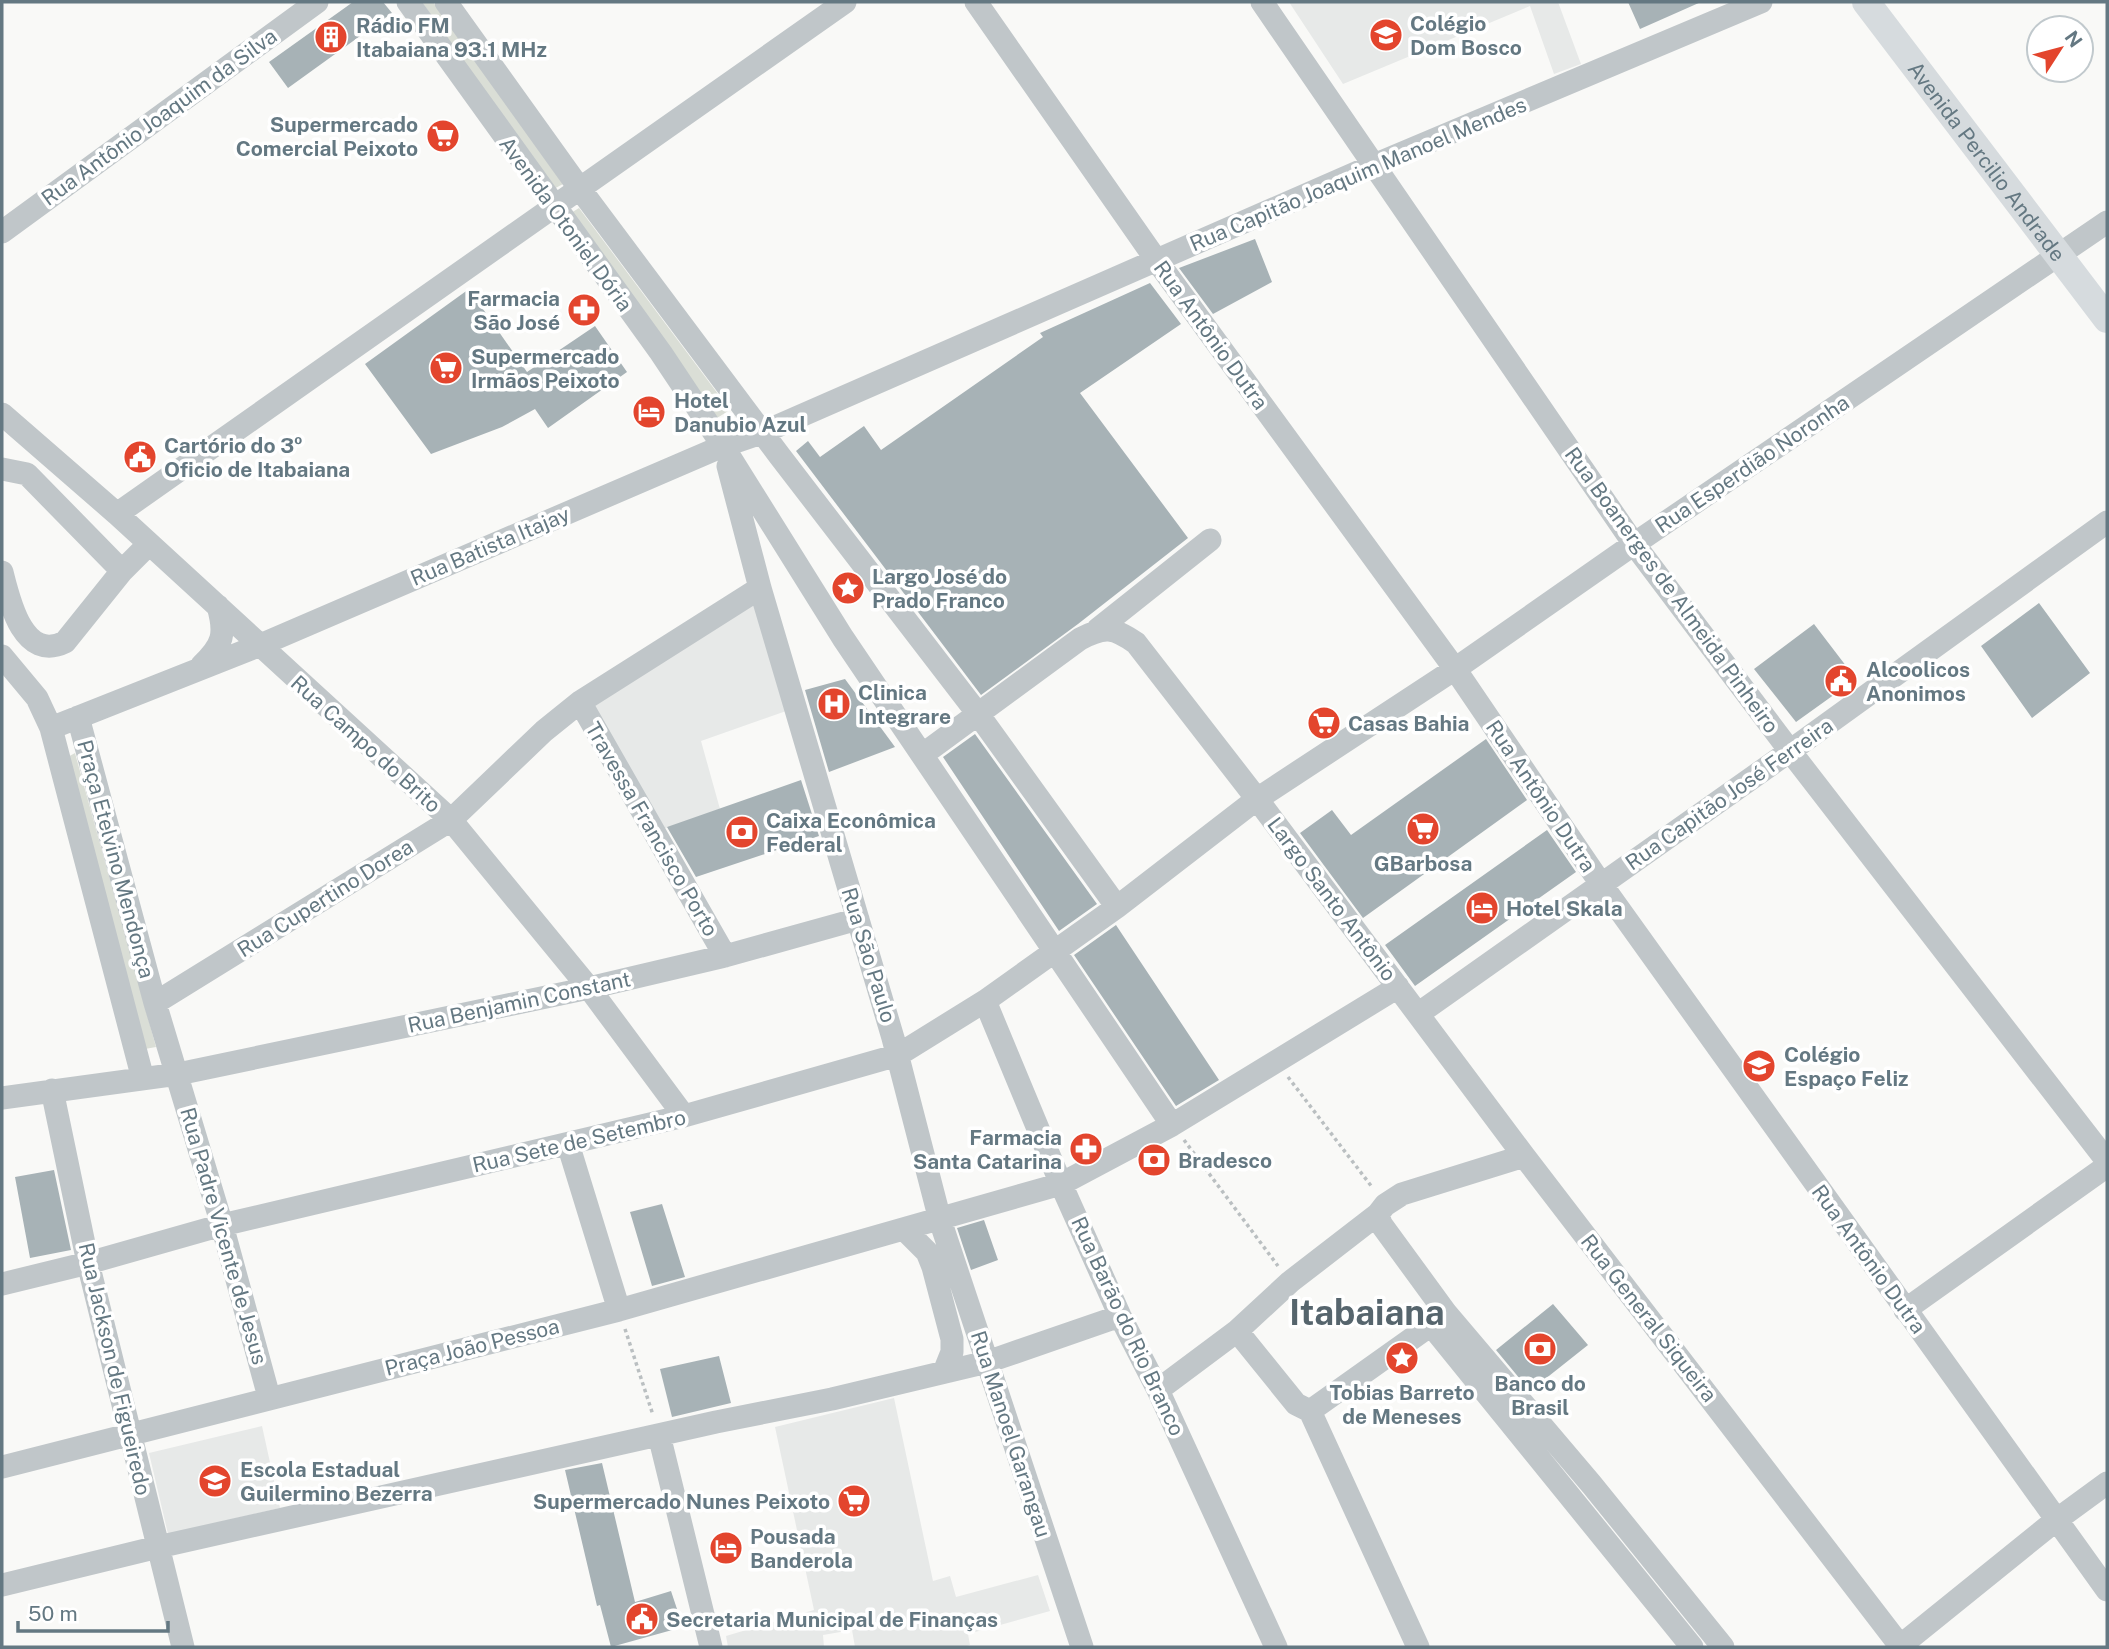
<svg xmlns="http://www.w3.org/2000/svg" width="2109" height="1649" viewBox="0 0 2109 1649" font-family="'Public Sans',sans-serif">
<rect width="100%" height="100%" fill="#f9f9f7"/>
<path fill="#e7e9e8" d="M1289,2h269l23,62 -27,10 -24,-68 -187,78z
M755,600l34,110 -88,31 19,68 -57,20 -73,-126z
M894,1398l39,183 17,-5 6,21 82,-22 12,36 -82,23 2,11 -6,2h-109l-3,-17 -29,5 1,12h-96l-2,-11 88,-26 -39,-183z
M262,1426l18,82 -112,26 -19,-81z"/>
<path fill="#daded6" d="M422,2h11l130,182 -11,6z
M579,208l151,202 -13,8 -146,-205z
M75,753l81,294 -11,2 -79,-291z"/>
<path fill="#a7b2b6" d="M353,2h30l9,11 -104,75 -19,-26z
M1628,2h73l-61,27z
M1255,239l17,43 -59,32 -34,-46z
M1150,283l31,41 -101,69 108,145 -110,86 -97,71 -185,-244 12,-10 12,16 44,-31 17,24 162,-113 -3,-4z
M469,289l58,83 68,-46 32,46 -79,56 -13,-19 -33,18 -71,27 -66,-90z
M2039,603l51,70 -58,45 -51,-72z
M1814,624l42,55 -60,43 -42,-53z
M845,679l50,68 -66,25 -24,-82z
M975,734l122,170 -38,27 -116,-174z
M1486,739l41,61 -164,118 -63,-85 32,-23 19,25z
M801,780l18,56 -123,41 -29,-50z
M1547,830l29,42 -161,114 -30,-41z
M1116,925l103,155 -43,26 -102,-151z
M54,1170l17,80 -41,8 -15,-81z
M662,1204l23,73 -33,9 -22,-74z
M984,1220l14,40 -27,10 -14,-42z
M1553,1304l35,41 -58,46 -34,-41z
M719,1356l12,47 -59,14 -12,-48z
M602,1463l33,139 36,-11 12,36 -72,20 -11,-42 -3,1 -32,-136z"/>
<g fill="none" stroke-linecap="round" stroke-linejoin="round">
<path stroke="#babfc1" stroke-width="3.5" stroke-dasharray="3.5 3.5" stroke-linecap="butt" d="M1288,1077l84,110
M1184,1140l94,126
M625,1329l28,86"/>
<path stroke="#c0c6c9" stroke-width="23" d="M408,2l253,351 62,93 120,192 329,487
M446,2l134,187 199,266 199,259 139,193
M976,2l181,259 298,408 146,215 506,706
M1262,2l372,542 156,207 317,410
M2,232l315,-230
M2,414l115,100 334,306 138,168 95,128
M728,466l32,122 133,450 47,182 142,427
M2,469l25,5 95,97
M117,514l728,-512
M2,572c7,28 21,91 63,70l57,-71 27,-27
M1098,629l112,-89
M2,656l35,42 14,30 92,351
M202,665c21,-20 24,-31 16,-59
M580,702l145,254
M78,717l77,286 67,222 47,172
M51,728l207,-82 465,-200 41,-14 610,-267 387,-163
M922,755l158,-116c25,-13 33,-12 56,4l121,156 267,357 377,491
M985,1001l76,183 59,132 38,74 118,257
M155,1003l296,-183 93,-89 36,-29 180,-114
M1418,1014l372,-263 317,-229
M52,1090l36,173 95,384
M2,1098l176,-24 411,-86 136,-32 133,-37
M568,1144l51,166
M1524,1156l-122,38 -17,11 -7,9 3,10 65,89 146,172 131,162
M904,1229l23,23 6,15 19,72v13l-8,20
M2,1284l86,-21 134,-38 462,-109 214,-61 87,-54 132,-94 140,-108 198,-130 179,-125 473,-322
M1905,1310l202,-144
M1237,1331l59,73 14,7
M1158,1390l79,-59 53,-49 88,-68
M659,1435l52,212
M2,1467l617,-157 442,-126 111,-59 226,-138
M2,1585l156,-38 558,-125 116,-23 155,-37 133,-46
M1418,1647l-108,-236 121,-86 261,322
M1899,1647l156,-126 52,-38"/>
<path stroke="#d6dbde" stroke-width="28" id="s1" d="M1866,2l241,317"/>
</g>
<defs>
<symbol id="school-disc" viewBox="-11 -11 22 22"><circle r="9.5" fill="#e3452d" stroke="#fff"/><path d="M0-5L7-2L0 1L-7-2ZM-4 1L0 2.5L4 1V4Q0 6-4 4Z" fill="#fff"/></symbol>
<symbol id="building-disc" viewBox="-11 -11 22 22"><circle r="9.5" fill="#e3452d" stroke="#fff"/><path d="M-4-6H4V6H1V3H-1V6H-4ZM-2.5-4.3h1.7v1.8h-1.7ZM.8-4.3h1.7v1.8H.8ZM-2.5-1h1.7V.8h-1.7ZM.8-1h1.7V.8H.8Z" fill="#fff"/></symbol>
<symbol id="supermarket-disc" viewBox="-11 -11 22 22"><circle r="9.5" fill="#e3452d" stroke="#fff"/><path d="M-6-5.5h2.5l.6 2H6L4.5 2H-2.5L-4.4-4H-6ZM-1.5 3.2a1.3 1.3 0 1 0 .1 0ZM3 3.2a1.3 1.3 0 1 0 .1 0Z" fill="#fff"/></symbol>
<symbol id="pharmacy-disc" viewBox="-11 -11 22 22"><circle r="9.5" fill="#e3452d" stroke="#fff"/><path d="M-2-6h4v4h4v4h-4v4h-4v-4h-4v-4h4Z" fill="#fff"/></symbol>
<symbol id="hotel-disc" viewBox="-11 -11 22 22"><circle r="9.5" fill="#e3452d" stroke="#fff"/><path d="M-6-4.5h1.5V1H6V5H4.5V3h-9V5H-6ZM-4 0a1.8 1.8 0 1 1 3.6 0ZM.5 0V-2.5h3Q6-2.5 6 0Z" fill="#fff"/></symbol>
<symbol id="civic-disc" viewBox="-11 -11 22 22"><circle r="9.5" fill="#e3452d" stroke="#fff"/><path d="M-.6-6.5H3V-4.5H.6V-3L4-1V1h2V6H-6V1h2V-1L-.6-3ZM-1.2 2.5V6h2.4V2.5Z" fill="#fff"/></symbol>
<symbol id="sight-disc" viewBox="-11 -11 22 22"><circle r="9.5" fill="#e3452d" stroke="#fff"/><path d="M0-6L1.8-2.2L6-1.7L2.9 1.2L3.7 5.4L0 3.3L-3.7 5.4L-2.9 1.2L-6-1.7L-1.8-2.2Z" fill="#fff"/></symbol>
<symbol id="hospital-disc" viewBox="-11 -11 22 22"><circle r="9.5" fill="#e3452d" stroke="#fff"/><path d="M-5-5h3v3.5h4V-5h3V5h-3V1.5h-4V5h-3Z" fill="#fff"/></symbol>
<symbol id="bank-disc" viewBox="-11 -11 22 22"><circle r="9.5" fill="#e3452d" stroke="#fff"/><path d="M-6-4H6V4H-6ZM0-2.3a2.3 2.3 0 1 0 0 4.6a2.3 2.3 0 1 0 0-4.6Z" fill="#fff"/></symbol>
</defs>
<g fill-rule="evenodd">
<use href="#school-disc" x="1367" y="16" width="38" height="38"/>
<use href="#building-disc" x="312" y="18" width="38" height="38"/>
<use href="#supermarket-disc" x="424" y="117" width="38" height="38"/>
<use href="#pharmacy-disc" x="565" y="291" width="38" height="38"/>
<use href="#supermarket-disc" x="427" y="349" width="38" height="38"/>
<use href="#hotel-disc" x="630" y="393" width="38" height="38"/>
<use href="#civic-disc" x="121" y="438" width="38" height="38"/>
<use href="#sight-disc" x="829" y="569" width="38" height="38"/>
<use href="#civic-disc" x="1822" y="662" width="38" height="38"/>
<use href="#hospital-disc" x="815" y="685" width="38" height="38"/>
<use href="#supermarket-disc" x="1305" y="704" width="38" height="38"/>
<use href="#supermarket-disc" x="1404" y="810" width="38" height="38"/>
<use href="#bank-disc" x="723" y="813" width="38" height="38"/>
<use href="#hotel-disc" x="1463" y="889" width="38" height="38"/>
<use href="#school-disc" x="1740" y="1047" width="38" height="38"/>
<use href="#pharmacy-disc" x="1067" y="1130" width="38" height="38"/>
<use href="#bank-disc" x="1135" y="1141" width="38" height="38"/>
<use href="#bank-disc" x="1521" y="1330" width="38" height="38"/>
<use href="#sight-disc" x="1383" y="1339" width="38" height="38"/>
<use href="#school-disc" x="196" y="1462" width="38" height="38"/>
<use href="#supermarket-disc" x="835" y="1482" width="38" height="38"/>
<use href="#hotel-disc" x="707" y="1529" width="38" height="38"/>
<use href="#civic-disc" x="623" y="1600" width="38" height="38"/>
</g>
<g text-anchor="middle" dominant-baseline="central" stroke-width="7" stroke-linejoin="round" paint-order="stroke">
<g font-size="21" font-weight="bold" fill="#647882" stroke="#fff" text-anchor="start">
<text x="1410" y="23">Colégio<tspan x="1410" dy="24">Dom Bosco</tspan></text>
<text x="356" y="25">Rádio FM<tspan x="356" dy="24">Itabaiana 93.1 MHz</tspan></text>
<text x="418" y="124" text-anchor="end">Supermercado<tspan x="418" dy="24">Comercial Peixoto</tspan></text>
<text x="560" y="298" text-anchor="end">Farmacia<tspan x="560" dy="24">São José</tspan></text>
<text x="471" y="356">Supermercado<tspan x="471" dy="24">Irmãos Peixoto</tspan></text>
<text x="674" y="400">Hotel<tspan x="674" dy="24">Danubio Azul</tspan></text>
<text x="164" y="445">Cartório do 3º<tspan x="164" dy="24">Oficio de Itabaiana</tspan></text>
<text x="872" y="576">Largo José do<tspan x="872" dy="24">Prado Franco</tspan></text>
<text x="1866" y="669">Alcoolicos<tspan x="1866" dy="24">Anonimos</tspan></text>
<text x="858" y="692">Clinica<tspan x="858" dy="24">Integrare</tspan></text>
<text x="1348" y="723">Casas Bahia</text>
<text x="766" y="820">Caixa Econômica<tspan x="766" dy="24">Federal</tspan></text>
<text x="1423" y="863" text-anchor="middle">GBarbosa</text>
<text x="1506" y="908">Hotel Skala</text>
<text x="1784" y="1054">Colégio<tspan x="1784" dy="24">Espaço Feliz</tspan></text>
<text x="1062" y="1137" text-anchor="end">Farmacia<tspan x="1062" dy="24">Santa Catarina</tspan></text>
<text x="1178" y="1160">Bradesco</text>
<text x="1540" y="1383" text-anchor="middle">Banco do<tspan x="1540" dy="24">Brasil</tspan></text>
<text x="1402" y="1392" text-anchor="middle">Tobias Barreto<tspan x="1402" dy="24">de Meneses</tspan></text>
<text x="240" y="1469">Escola Estadual<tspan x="240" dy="24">Guilermino Bezerra</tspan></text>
<text x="830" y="1501" text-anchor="end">Supermercado Nunes Peixoto</text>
<text x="750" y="1536">Pousada<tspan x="750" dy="24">Banderola</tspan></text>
<text x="666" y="1619">Secretaria Municipal de Finanças</text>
</g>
<g font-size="21" fill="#647882" stroke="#fff">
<text transform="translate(159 117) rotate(-36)">Rua Antônio Joaquim da Silva</text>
<text stroke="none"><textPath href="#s1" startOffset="200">Avenida Percilio Andrade</textPath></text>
<text transform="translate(1358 174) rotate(-23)">Rua Capitão Joaquim Manoel Mendes</text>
<text transform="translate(566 224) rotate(54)">Avenida Otoniel Dória</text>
<text transform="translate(1211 335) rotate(54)">Rua Antônio Dutra</text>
<text transform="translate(1752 464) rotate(-34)">Rua Esperdião Noronha</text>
<text transform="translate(490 546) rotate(-23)">Rua Batista Itajay</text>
<text transform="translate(1672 590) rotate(54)">Rua Boanerges de Almeida Pinheiro</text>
<text transform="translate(366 744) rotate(42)">Rua Campo do Brito</text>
<text transform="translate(1729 794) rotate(-35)">Rua Capitão José Ferreira</text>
<text transform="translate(1541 796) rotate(56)">Rua Antônio Dutra</text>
<text transform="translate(652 829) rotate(60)">Travessa Francisco Porto</text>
<text transform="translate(116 859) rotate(75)">Praça Etelvino Mendonça</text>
<text transform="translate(325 898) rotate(-32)">Rua Cupertino Dorea</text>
<text transform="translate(1332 899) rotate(53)">Largo Santo Antônio</text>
<text transform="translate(869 955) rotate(73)">Rua São Paulo</text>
<text transform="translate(519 1002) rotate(-12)">Rua Benjamin Constant</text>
<text transform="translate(579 1141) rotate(-13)">Rua Sete de Setembro</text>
<text transform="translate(224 1236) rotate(74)">Rua Padre Vicente de Jesus</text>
<text transform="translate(1869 1259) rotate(54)">Rua Antônio Dutra</text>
<text transform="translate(1649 1318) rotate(52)">Rua General Siqueira</text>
<text transform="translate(1128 1326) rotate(65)">Rua Barão do Rio Branco</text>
<text transform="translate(472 1347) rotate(-14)">Praça João Pessoa</text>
<text transform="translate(115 1369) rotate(77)">Rua Jackson de Figueiredo</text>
<text transform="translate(1011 1434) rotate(72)">Rua Manoel Garangau</text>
</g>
<g font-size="35" font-weight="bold" fill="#56656d" stroke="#fff">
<text x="1367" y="1312">Itabaiana</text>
</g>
</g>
<rect width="2109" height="1649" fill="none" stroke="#647882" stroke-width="7"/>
<g transform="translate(2060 49) rotate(54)"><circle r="33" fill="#ffffff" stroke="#c1c9cd" stroke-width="2"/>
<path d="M0-5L12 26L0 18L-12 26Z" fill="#e3452d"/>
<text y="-10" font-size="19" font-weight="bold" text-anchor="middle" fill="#647882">N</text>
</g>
<path d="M18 1621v10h150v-10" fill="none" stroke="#647882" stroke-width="3.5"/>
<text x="28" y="1621" font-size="21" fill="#647882" stroke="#ffffff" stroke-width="5" paint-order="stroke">50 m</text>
</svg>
